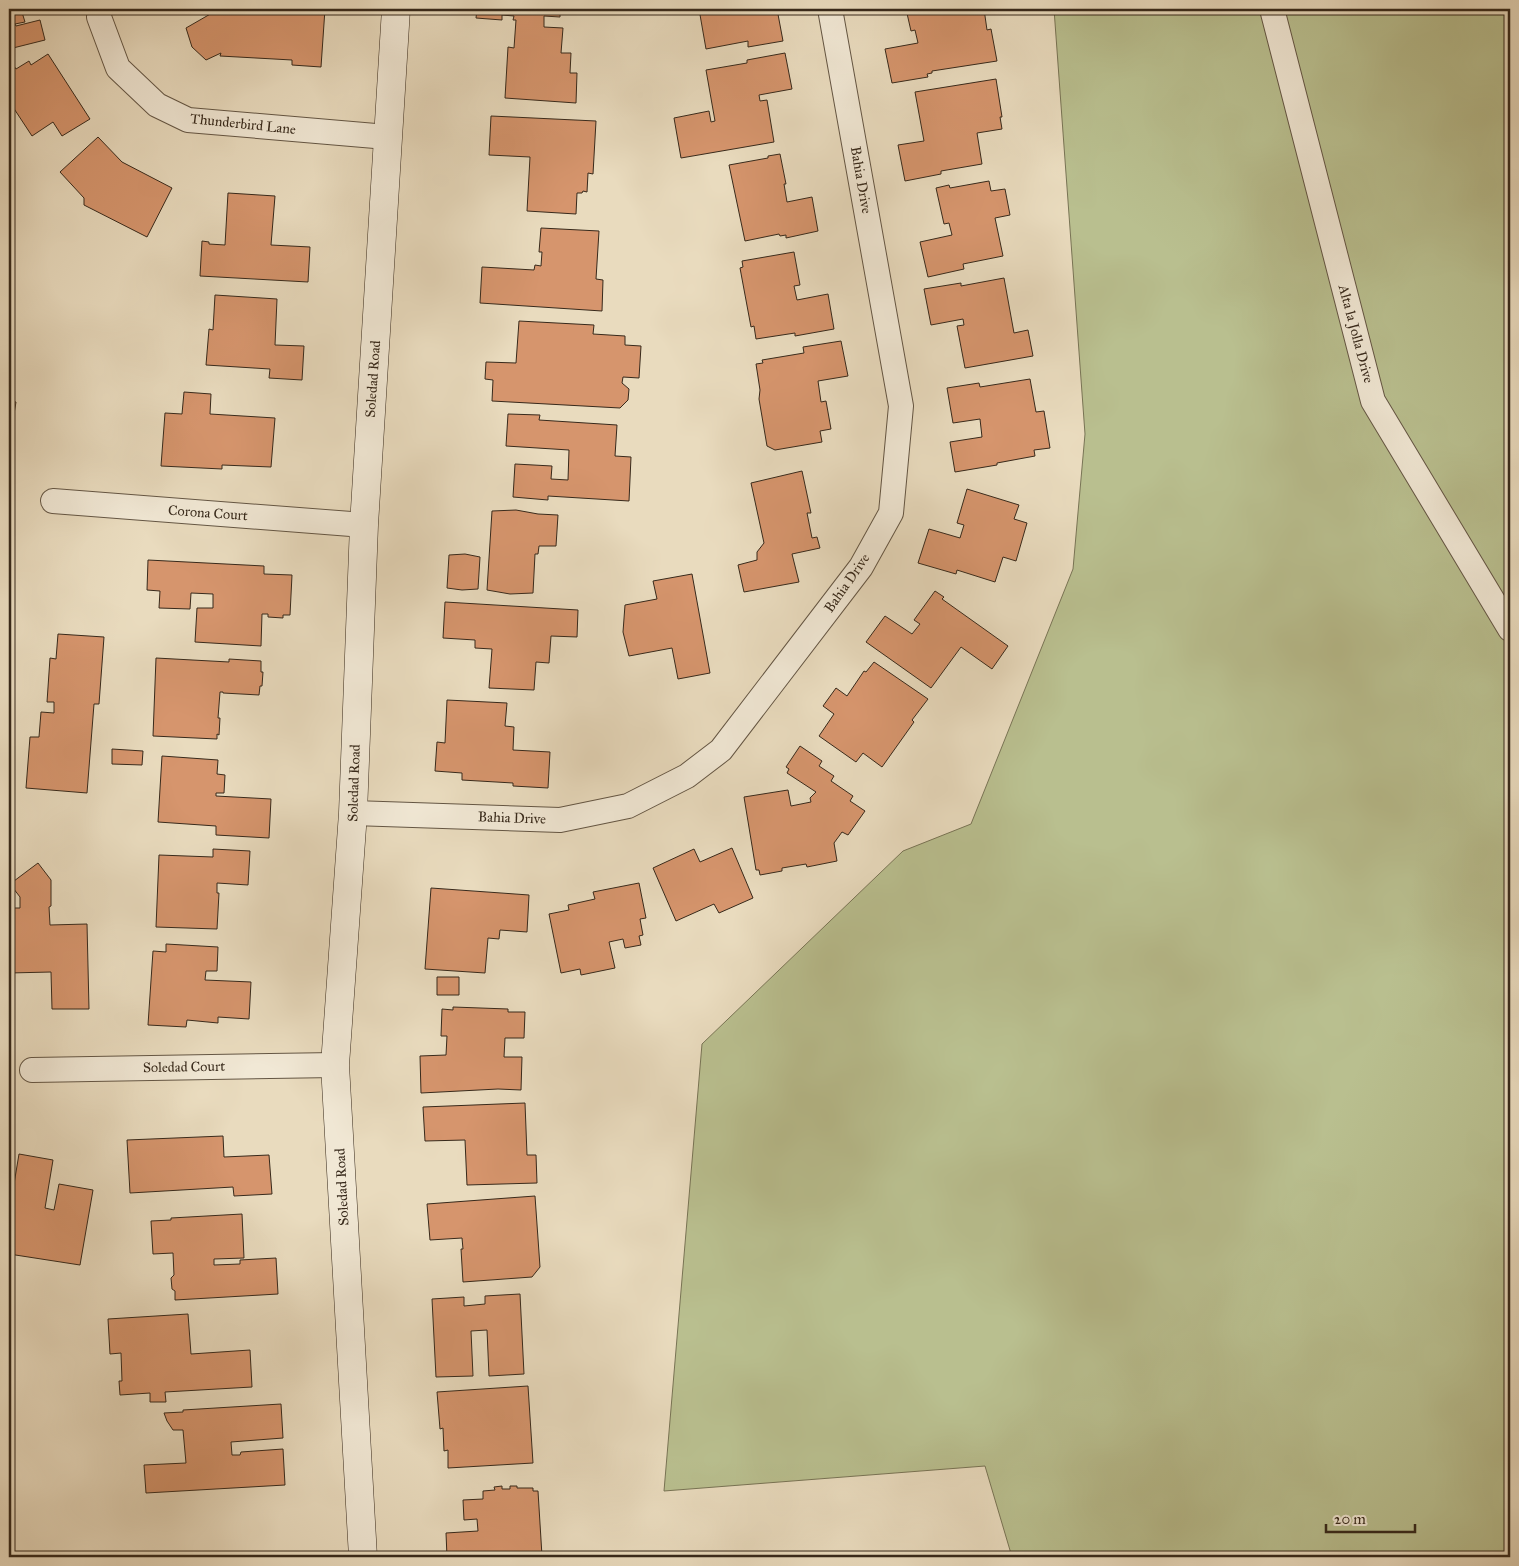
<svg xmlns="http://www.w3.org/2000/svg" width="1519" height="1566" viewBox="0 0 1519 1566" font-family="'IM FELL Great Primer',serif">
<rect width="100%" height="100%" fill="#e9dbbe"/>
<filter id="stains"><feTurbulence type="fractalNoise" baseFrequency=".004" numOctaves="4"/><feColorMatrix values="0 0 0 0 .2 0 0 0 0 .09 0 0 0 0 .02 0 0 0 .5 -.17"/></filter>
<radialGradient id="worn" r=".72"><stop offset=".6" stop-color="#630" stop-opacity="0"/><stop offset="1" stop-color="#630" stop-opacity=".3"/></radialGradient>
<path fill="#b9bf8f" stroke="#787455" d="M1054,9h456v1548h-498l-27,-91 -321,25 38,-447 201,-193 68,-27 102,-255 12,-135z"/>
<path fill="#d6956d" stroke="#37291b" d="M9,9h12l4,13 -10,2 1,2 24,-6 5,20 -36,9z
M219,9h106l-4,58 -29,-2v-5l-72,-4 1,-3 -15,7 -14,-13 -6,-19z
M477,9h83v8l-16,-1v11l19,1 -2,25h10l-1,20h7l-1,30 -71,-5 3,-51 6,1 2,-28h-3l1,-4 -12,-1v5l-26,-2z
M699,9h48v1l30,-1 6,32 -35,6v-6l-42,8z
M906,9h78l3,21 4,-1 6,32 -65,10v2l-5,1 1,3 -36,6 -7,-34 33,-6 -3,-13 -4,1z
M785,53l7,36 -33,6 1,6 7,-1 7,42 -93,16 -7,-40 35,-7 2,11 4,-1 -9,-51 41,-7v-3z
M48,54l42,65 -28,17 -9,-14 -21,14 -23,-35v-31l5,-4 2,3 13,-8 2,4z
M996,79l6,38h-2l2,12 -25,4 5,31 -41,7v3l-36,7 -7,-36 26,-4 -9,-49z
M491,116l105,5 -3,53 -5,-1 -1,19 -4,-1 -1,2h-5l-1,21 -49,-3 3,-54 -41,-2z
M98,137l24,25 50,26 -25,49 -63,-32v-7l-24,-26z
M780,154l6,30h-2l3,18 25,-5 6,34 -32,7v-3l-6,1 -1,-2 -34,7 -16,-76 39,-7v-2z
M989,181l2,10 14,-2 5,26 -15,3 8,38 -40,8 1,5 -36,8 -8,-35 32,-7 -3,-12 -5,1 -8,-36 13,-3 1,3z
M228,193l47,3 -4,49 39,2 -2,35 -108,-6 2,-35 7,1v2l16,1z
M541,228l58,3 -3,48 7,1 -1,31 -122,-8 2,-36 52,3 1,-5 6,1 1,-14h-3z
M794,252l6,33 -6,1 3,14 31,-6 6,35 -39,7v-3l-39,6 -2,-13 -3,1 -11,-59 3,-1 -1,-6z
M1004,278l10,55 14,-3 5,26 -68,12 -8,-42 7,-1 -1,-6 -32,6 -7,-36 37,-6v3z
M215,295l62,4 -2,46 29,1 -2,34 -33,-2 1,-9 -64,-4 3,-36 4,1z
M519,321l75,4 -1,9 32,2v9l16,1 -2,32 -16,-1 -1,6 7,6 -1,11 -8,8 -128,-7 1,-21 -8,-1 1,-17 30,1z
M841,341l7,35 -30,5 3,21 5,-1 5,28 -11,2 2,11 -47,8 -8,-4 -8,-47 1,-9 -4,-26 7,-1 -1,-3 42,-7 -1,-6z
M1030,379l6,33 8,-1 6,37 -16,2 1,6 -38,7v2l-42,7 -5,-30 32,-5 -2,-18 -27,4 -6,-35 32,-5 1,4z
M184,392l27,2 -1,20 65,4 -4,49 -49,-2v4l-61,-3 4,-53 17,1z
M9,401l7,1 -7,42z
M508,414l32,1 -1,5 78,5 -2,31 16,1 -2,44 -81,-5v4l-35,-3 2,-33 37,2 -1,13 17,1 1,-30 -63,-4z
M802,471l9,42h-4l5,25 5,-1 3,11 -28,6 7,28 -55,10 -6,-27 19,-5v-8l7,-9 -13,-60z
M967,489l52,16 -5,14 13,4 -11,38 -13,-4 -8,25 -38,-12 -1,4 -38,-11 11,-34 31,9 4,-13 -7,-2z
M516,510l22,4 20,1 -2,31h-17l-1,8h-3l-2,39 -23,1 -23,-4 5,-79z
M465,554l15,3 -2,32 -16,1 -15,-2 2,-33z
M148,560l116,6v8l28,1 -2,40h-7v3l-15,-1v-3h-6l-1,32 -66,-4 2,-34h16v-14l-22,-1 -1,16 -31,-1 1,-17 -13,-1z
M692,574l18,99 -32,6 -6,-31 -43,8 -6,-24 2,-27 32,-6 -4,-18z
M935,591l9,6 -2,2 66,47 -16,23 -31,-22 -30,41 -65,-46 19,-26 27,18 8,-10 -6,-4z
M445,602l133,8 -1,27 -26,-1 -2,27 -13,-1 -2,28 -45,-2 3,-39 -17,-1v-8l-32,-2z
M58,634l46,3 -5,67h-5l-7,89 -61,-5 4,-51h9l2,-25 13,1v-11h-7l3,-44 6,1z
M156,658l73,4v-3l32,2v11h2l-1,14h-2l-1,9 -36,-2v-1h-3l-2,26h2l-1,17 -2,-1v5l-64,-3z
M874,662l54,37 -16,21 2,2 -32,45 -19,-14 -7,9 -37,-26 15,-22 -11,-8 13,-18 11,8 17,-25 2,1z
M447,700l60,3 -2,23 9,1 -1,23 37,2 -2,36 -35,-2v-3l-51,-3v-7l-27,-2 2,-29 8,1z
M800,746l22,15 -3,5 15,10 -3,5 22,15 -3,5 15,10 -17,24 -6,-3 -8,11 3,18 -30,6 -1,-3 -24,4v3l-22,4 -1,-5h-3l-12,-73 44,-7 3,16 20,-4 -1,-4 6,-6 -29,-19 2,-4 -3,-2z
M112,749l31,2 -1,14 -30,-1z
M162,756l56,4 -1,14 8,1 -1,18h-8v3l55,3 -2,39 -53,-3v-9l-58,-4z
M732,848l21,50 -34,15 -5,-9 -38,17 -23,-53 41,-19 6,13z
M213,849l37,2 -2,34 -31,-2v10h2l-2,36 -61,-2 3,-72 54,2z
M38,863l13,17v26l-2,1 1,18 37,-1 2,85h-37l-1,-37 -42,1v-65h11v-11l-10,-13z
M639,883l7,35 -6,1 3,16 -4,1 2,9 -16,3 -2,-9 -14,3 6,26 -34,7 -1,-6 -19,4 -12,-59 20,-4 -1,-5 27,-6 -2,-7z
M431,888l98,7 -2,37 -27,-2 -1,9 -11,-1 -3,35 -60,-4z
M166,944l52,3 -1,24h-11l-1,9 46,2 -2,37 -31,-2v6l-31,-3 -1,7 -38,-2 5,-74 13,1z
M437,977h22v18h-22z
M453,1007l55,2v3h17l-1,26h-19l-1,19h18l-1,33 -23,-1 -77,4 -1,-37 26,-1 1,-19h-6l1,-27 11,1z
M525,1103l2,52h9l1,28 -70,2 -2,-45 -40,1 -2,-34z
M223,1136l1,21 45,-2 3,39 -38,2 -1,-9 -103,6 -3,-53z
M19,1154l34,6 -8,48 9,2 5,-26 34,6 -13,75 -71,-11v-40z
M535,1196l5,71 -8,10 -69,5 -2,-33h2l-1,-11 -32,2 -3,-36z
M242,1214l2,44 -30,1v6l26,-1v-4l36,-2 2,36 -103,6v-9l-3,-2 -1,-11 3,-3 -1,-22 -20,1 -2,-33 20,-1v-2z
M520,1294l4,80 -35,2 -2,-46 -16,1 2,45 -37,1 -4,-78 32,-2v9l21,-2v-8z
M188,1314l3,40 59,-4 2,37 -87,5 1,10h-16v-9l-30,2 -1,-14h3l-1,-28 -11,1 -2,-35z
M528,1386l5,77 -85,5v-18l-4,1 -1,-23 -3,1 -3,-37z
M281,1404l2,34 -52,4 1,13h8l1,-3 42,-3 2,36 -139,8 -2,-28 42,-2 -3,-33h-10l-6,-9 -3,-8 19,-1v-2z
M502,1486v3h8v-3h7v2h16v3h5l4,65 -5,1h-90l-1,-24 32,-2 -1,-12 -13,1 -1,-20 20,-1v-8l12,-1 -1,-3z"/>
<g fill="none" stroke-linecap="round" stroke-linejoin="round">
<defs>
<path id="street" d="M100,9l-1,8 19,51 39,37 31,15 199,17
M1272,9l101,392 137,228
M53,501l311,24
M353,813l207,7 68,-14 59,-30 34,-26 140,-183 30,-54 10,-107 -71,-397
M32,1070l303,-5"/>
<path id="secondary" d="M363,1557l-28,-492 18,-252 11,-288 32,-516"/>
</defs>
<use href="#street" stroke="#645644" stroke-width="26"/>
<use href="#secondary" stroke="#37291b" stroke-width="29"/>
<use href="#street" stroke="#f1e8d5" stroke-width="24"/>
<use href="#secondary" stroke="#f1e8d5" stroke-width="28"/>
</g>
<g text-anchor="middle" dominant-baseline="central" stroke-width="4" stroke-linejoin="round" paint-order="stroke">
<g font-size="14" fill="#37291b" stroke="#f1e8d5">
<text transform="translate(243 124) rotate(6)">Thunderbird Lane</text>
<text transform="translate(861 180) rotate(80)">Bahia Drive</text>
<text transform="translate(1356 334) rotate(75)">Alta la Jolla Drive</text>
<text transform="translate(373 379) rotate(-86)">Soledad Road</text>
<text transform="translate(208 513) rotate(4)">Corona Court</text>
<text transform="translate(847 583) rotate(-55)">Bahia Drive</text>
<text transform="translate(354 783) rotate(-88)">Soledad Road</text>
<text transform="translate(512 818) rotate(2)">Bahia Drive</text>
<text transform="translate(184 1067) rotate(-1)">Soledad Court</text>
<text transform="translate(342 1187) rotate(-93)">Soledad Road</text>
</g>
</g>
<rect width="1519" height="1566" fill="none" stroke="#e9dbbe" stroke-width="30"/>
<rect x="10" y="10" width="1499" height="1546" fill="none" stroke="#37291b" stroke-width="2.5"/>
<rect x="15" y="15" width="1489" height="1536" fill="none" stroke="#37291b"/>
<path d="M1326 1524v8h89v-8" fill="none" stroke="#37291b" stroke-width="2.5"/>
<text x="1334" y="1524" font-size="15" fill="#37291b" stroke="#f1e8d5" stroke-width="4" paint-order="stroke">20 m</text>
<rect width="100%" height="100%" filter="url(#stains)"/>
<rect width="100%" height="100%" fill="url(#worn)"/>
</svg>
